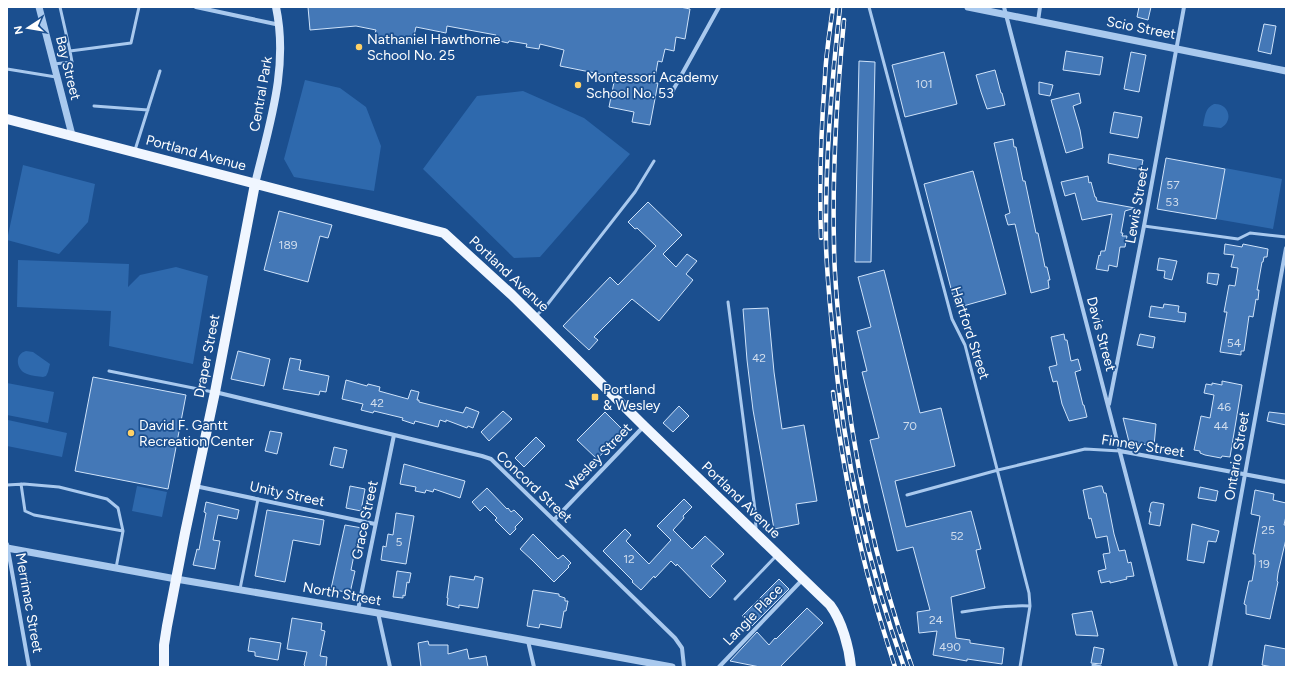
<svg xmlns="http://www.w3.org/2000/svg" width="1293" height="674" viewBox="0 0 1293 674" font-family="Figtree,sans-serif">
<rect width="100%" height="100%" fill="#1b4f8f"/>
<path fill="#2e69ad" d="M305,80l35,8 26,19 15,39 -7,45 -80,-14 -10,-18z
M523,91l61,27 46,36 -90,103 -26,1 -91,-89 54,-73z
M1214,104c15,-1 20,17 7,24l-18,-2c2,-10 2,-18 11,-22z
M23,165l72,19 -7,38 -29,32 -52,-14z
M1225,168l57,11 -9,50 -57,-10z
M18,260l111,4 -1,23 12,-12 36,-8 32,9 -15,88 -84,-18 2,-35 -94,-4z
M26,351l7,1 17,12 -2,8 -2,4 -3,1c-5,-1 -11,-1 -16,-3 -11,-4 -13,-20 -1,-23z
M7,383l47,9 -6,31 -41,-8z
M8,420l59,13 -5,24 -55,-11z
M137,486l30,6 -5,25 -30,-6z"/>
<path fill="#4478b7" stroke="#cfe3fa" d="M308,7h372l10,2 -5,30 -9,-2 -2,14 -9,-2 -3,13 -4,-1 -4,22h4l-8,42 -18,-3 2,-10 -25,-5 6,-30 -55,-11 4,-16 -24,-6 -1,5 -13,-2 1,-3 -18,-3 -1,2 -13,-3 1,-5 -49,-9 -1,7 -30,-6 -4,17 -38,-7 2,-7 -20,-4 -46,4z
M1139,7h12l-3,13 -11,-3z
M1264,24l12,2 -5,28 -13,-3z
M1066,51l37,6 -3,18 -37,-5z
M944,52l13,52 -52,13 -13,-52z
M1131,52l15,3 -7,37 -15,-3z
M859,61l16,1 -4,200h-16z
M995,70l6,23h1l3,12 -18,4 -6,-17 -5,-17z
M1039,82l14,3 -3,11 -11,-2z
M1079,93l2,10 -8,3 7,24 3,18 -17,5 -15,-53z
M1114,112l28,5 -4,21 -28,-5z
M1013,139l1,8h2l7,34h2l11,52h2l7,34h2l3,13h-2l1,8 -18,5 -16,-69 -7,1 -3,-10 5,-2 -16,-70z
M1109,154l34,6 -2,10 -33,-7z
M1166,158l59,11 -9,50 -59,-10z
M973,171l33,123 -50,14 -32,-124z
M1088,176l1,7 2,-1 4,15h1l1,4 38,7 -10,3 -4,22h2l-1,3h5l-2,11h-5l-3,20 -8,-2 -1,6 -12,-2 3,-14 1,1 1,-5h4l7,-37 -30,6 -7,-27 -10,3 -4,-14z
M648,202l34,33 -19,19 13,13 11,-13 10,7 -11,13 7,6 -34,41 -27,-22 -38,38 4,3 -9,10 -26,-24 47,-49 8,8 38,-39 -19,-18 -2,1 -7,-7z
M279,211l53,14 -4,13 -8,-2 -12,46 -44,-12z
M1225,244l17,3 1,-3 25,5 -1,8h-3l-1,5h-1l-5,28h2l-1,10 -2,-1 -3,18 -4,-1 -5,35h-3v4l-21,-3 7,-40h-3l5,-27 6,1 3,-18 -7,-1 3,-12 -10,-1z
M1159,258l18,3 -5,19 -8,-2 1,-7 -8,-1z
M884,270l36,143 21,-5 14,58 -60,15 11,46 65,-16 10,38 -5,1 9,38 -34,9 5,41 14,2v3l34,5 -2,16 -35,-5v2l-34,-6 4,-24 -18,2 -2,-21 13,-2 -17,-63 -16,4 -27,-111 9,-2 -17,-66 5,-1 -10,-40 14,-4 -13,-50z
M1208,273l11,1 -2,11 -10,-2z
M1164,304l15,2 -1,6 8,1 -1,9 -36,-5 2,-11 12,2z
M768,308l6,64 8,57 22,-4 13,76 -21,3 3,20 -25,5 -21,-119 -6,-50 -4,-51z
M1064,334l1,6h2l4,21 7,-2 3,11 -6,2 8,33h1l3,12 -18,4 -7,-17 -5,-23 -4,1 -4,-15 8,-2 -6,-28z
M1140,334l15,3 -2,11 -16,-3z
M238,351l32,8 -6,27 -33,-7z
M290,358l11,2 -2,10 30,6 -3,16 -6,-1 -1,4 -36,-6z
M93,377l93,18 -18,94 -93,-18z
M346,380l21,6 1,-2 12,3 -1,4 29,8 3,-9 8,2 -2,8h2v2l44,11 3,-6 13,5 -6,16 -5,-2 -1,2 -21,-8v2l-6,-2 -2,7 -23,-6 -1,3 -12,-4 1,-2 -29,-7 -1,2 -12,-3 2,-6 -21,-5z
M1222,381l20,4 -12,72 -8,-1 -1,2 -16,-3 -5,-2v-2l-6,-1 7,-34 9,2 4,-23 -10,-2 2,-9 6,1v-2l10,2z
M679,406l10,10 -16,16 -10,-9z
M503,411l9,8 -23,22 -8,-9z
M605,412l19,19 -27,28 -20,-19z
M1269,412l17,2v11l-19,-4z
M1123,418l33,6 -2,22 -25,-4z
M270,431l12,2 -5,21 -12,-3z
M536,437l9,9 -21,21 -9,-9z
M334,447l13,3 -4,18 -13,-3z
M404,464l61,17 -5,17 -26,-9 -1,3 -7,-2 -1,3 -10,-2 1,-4 -16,-3z
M350,486l15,3 -4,22 -15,-3z
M1099,486h3l2,7h2l8,41 5,17 6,-1 3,13 3,-1 3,14 -8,1 1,2 -17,4v-2l-9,2 -3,-12 8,-2 -3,-15 7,-1 -3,-17 -11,2 -5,-20 -2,1 -6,-29z
M1200,487l18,4 -2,10 -18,-3z
M487,488l20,21 1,-1 3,4 3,-2 9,9 -8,8 1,2 -6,6 -15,-15 2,-2 -12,-12 -5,5 -8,-9z
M1255,490l19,4 -1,6 13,3v13l-2,9h2v14l-8,34 -1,8 1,1 -8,37 -24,-5v-9l-2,-1 5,-23h3l3,-17v-10h-2l7,-38 -9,-2z
M684,499l8,8 -9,9 1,2 -11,12 19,19 13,-13 19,18 -13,12 15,15 -16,17 -33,-34 -1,2 -5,-5 -16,17 -1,-2 -13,14 -9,-8 1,-1 -30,-30 22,-22 6,6 -5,6 23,23 22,-24 -14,-14z
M206,502l33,8 -2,9 -19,-4 -5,25 7,1 -5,28 -22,-4 4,-16 2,1 7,-37 -2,-1z
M1153,502l11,2 -4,22 -11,-2 2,-12h-2l2,-9z
M267,510l57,10 -4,25 -27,-5 -8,42 -30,-6z
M396,513l18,3 -8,48 -25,-4 2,-14 3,1 2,-13 5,1z
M1192,524l27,7 -3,11 -8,-1 -4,22 -17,-3z
M345,525l17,3 -4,18 -2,-1 -5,25 4,1 -5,22 -19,-4z
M533,534l25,25 5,-4 8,8 -3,3 1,1 -15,15 -22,-22 -12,-11z
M397,571l14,2 -2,10 -2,-1 -2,14 -2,-1v3l-10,-1z
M450,576l24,4 1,-4 8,2 -5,30 -19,-3v3l-12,-3 1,-7h-1z
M779,579l10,10 -37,37 -10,-10z
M533,590l26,4v2l6,2v3h3l-2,10h-2l-3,17 -21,-4 -1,4 -12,-2z
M807,608l16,15 -43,44h-20l-30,-6 27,-29 12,13 6,-7 1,1z
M1092,611l6,25 -22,-1 -4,-21z
M292,618l30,5 -1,7 4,1 -5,25 7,1 -1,10h-20l-2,-2 3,-13 -20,-3z
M250,638l31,5 -3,17 -23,-4v-4l-7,-1z
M428,641l1,4h19v9l19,-5 2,10 17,-3 2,11h-67l-3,-24z
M1265,645l21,4v18h-13l-11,-2z
M1094,647l10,2 -3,15 -10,-1z"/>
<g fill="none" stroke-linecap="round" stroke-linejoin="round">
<path stroke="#a9c9ee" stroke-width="3" d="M60,7l10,44
M869,7l83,312 13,26 64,248 1,13 -10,61
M54,64l18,-2 -2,-11 61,-8 8,-36
M7,69l49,8
M94,106l54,4
M135,150l25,-79
M1144,226l94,13 12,-6 36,4
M728,302l27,208 1,19
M536,316l11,-11 88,-113 19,-31
M109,371l104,21
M21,484l4,27 9,4 89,16
M7,485l17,-1 35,3 48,12 11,9 5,23 -7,37
M907,495l91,-25 87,-21 35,2
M240,589l18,-90
M735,599l42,-44
M962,612c23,-4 45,-7 68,-6
M1093,665l8,2"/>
<path stroke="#a9c9ee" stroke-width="4" d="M196,7l84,18
M1004,7l172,660
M1038,21l2,-14
M672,92l47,-85
M215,392l267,64 9,3 184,179 7,10 2,19
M1109,404l35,-178 40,-219
M1120,451l166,31
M195,486l180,38
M554,520l90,-94
M7,544l22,123
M358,610l36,-175
M378,613l12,54
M528,641l6,26
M719,667l84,-88
M1210,667l76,-419"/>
<path stroke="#a9c9ee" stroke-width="7" d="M39,7l33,128
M968,7l318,64
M7,548l169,31 202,34 294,54"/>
<path stroke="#d6e6fa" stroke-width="8" d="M255,184c14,-59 34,-116 21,-177"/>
<path stroke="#f0f6ff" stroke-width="10" d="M7,119l437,114 68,62 132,131 186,179c12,16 19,42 21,62
M164,667v-22l3,-19 18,-93 30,-141 40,-208"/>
<defs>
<path id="rail" d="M840,7c-9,79 -15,159 -14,238 1,30 4,61 7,91 10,112 33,225 71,331
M844,20c-7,74 -12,149 -10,224 0,29 3,59 6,89 11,113 33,227 72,334
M821,238c-2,-54 0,-107 4,-161 1,-24 5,-47 8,-70
M833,392c9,67 21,134 39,199 7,26 15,51 23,76"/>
</defs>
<use href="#rail" stroke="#fff" stroke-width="4.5"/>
<use href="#rail" stroke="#1b4f8f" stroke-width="3" stroke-dasharray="9" stroke-linecap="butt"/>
</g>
<g fill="#ffd166" stroke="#1b4f8f" stroke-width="1.5">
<circle cx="359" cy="47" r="4"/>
<circle cx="578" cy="85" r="4"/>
<rect x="591" y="393" width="8" height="8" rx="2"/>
<circle cx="131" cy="433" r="4"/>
</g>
<g text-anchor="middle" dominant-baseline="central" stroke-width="3.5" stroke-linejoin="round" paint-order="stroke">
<g font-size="12" fill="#d0dded">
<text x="924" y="84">101</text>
<text x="1173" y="185">57</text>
<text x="1172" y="202">53</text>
<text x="288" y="245">189</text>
<text x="1234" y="343">54</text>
<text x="759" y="358">42</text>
<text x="377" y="403">42</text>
<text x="1224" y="407">46</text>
<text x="910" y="426">70</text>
<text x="1221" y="426">44</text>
<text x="1268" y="530">25</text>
<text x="957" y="536">52</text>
<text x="399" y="542">5</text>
<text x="629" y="559">12</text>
<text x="1264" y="564">19</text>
<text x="936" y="620">24</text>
<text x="950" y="647">490</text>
</g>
<g font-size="14" fill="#fff" stroke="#1b4f8f">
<text transform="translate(1141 28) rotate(11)">Scio Street</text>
<text transform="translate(68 68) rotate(76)">Bay Street</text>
<text transform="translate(261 94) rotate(-80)">Central Park</text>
<text transform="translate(196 153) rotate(15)">Portland Avenue</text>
<text transform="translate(1137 205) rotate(-80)">Lewis Street</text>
<text transform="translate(509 274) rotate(43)">Portland Avenue</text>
<text transform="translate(970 333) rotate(72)">Hartford Street</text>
<text transform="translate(1101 334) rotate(75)">Davis Street</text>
<text transform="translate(207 356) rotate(-79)">Draper Street</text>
<text transform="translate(1143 446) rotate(9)">Finney Street</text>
<text transform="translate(1237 456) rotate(-80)">Ontario Street</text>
<text transform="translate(599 457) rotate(-46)">Wesley Street</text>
<text transform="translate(534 487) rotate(43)">Concord Street</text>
<text transform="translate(287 494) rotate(12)">Unity Street</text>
<text transform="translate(741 500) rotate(44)">Portland Avenue</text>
<text transform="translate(365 520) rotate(-78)">Grace Street</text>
<text transform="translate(342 594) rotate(10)">North Street</text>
<text transform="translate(29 603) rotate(80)">Merrimac Street</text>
<text transform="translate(753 615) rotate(-46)">Langie Place</text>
</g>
<g font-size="14" fill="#fff" stroke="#1b4f8f" text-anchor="start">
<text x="367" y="39">Nathaniel Hawthorne<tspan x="367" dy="16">School No. 25</tspan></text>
<text x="586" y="77">Montessori Academy<tspan x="586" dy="16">School No. 53</tspan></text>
<text x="603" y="389">Portland<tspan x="603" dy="16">&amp; Wesley</tspan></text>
<text x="139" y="425">David F. Gantt<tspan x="139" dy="16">Recreation Center</tspan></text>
</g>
</g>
<rect width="1293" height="674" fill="none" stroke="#ffffff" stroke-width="16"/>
<g transform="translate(28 28) rotate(258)" stroke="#1b4f8f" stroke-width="3" paint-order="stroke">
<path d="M0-3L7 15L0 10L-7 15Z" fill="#ffffff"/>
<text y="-6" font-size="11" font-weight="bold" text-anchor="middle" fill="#ffffff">N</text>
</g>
</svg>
